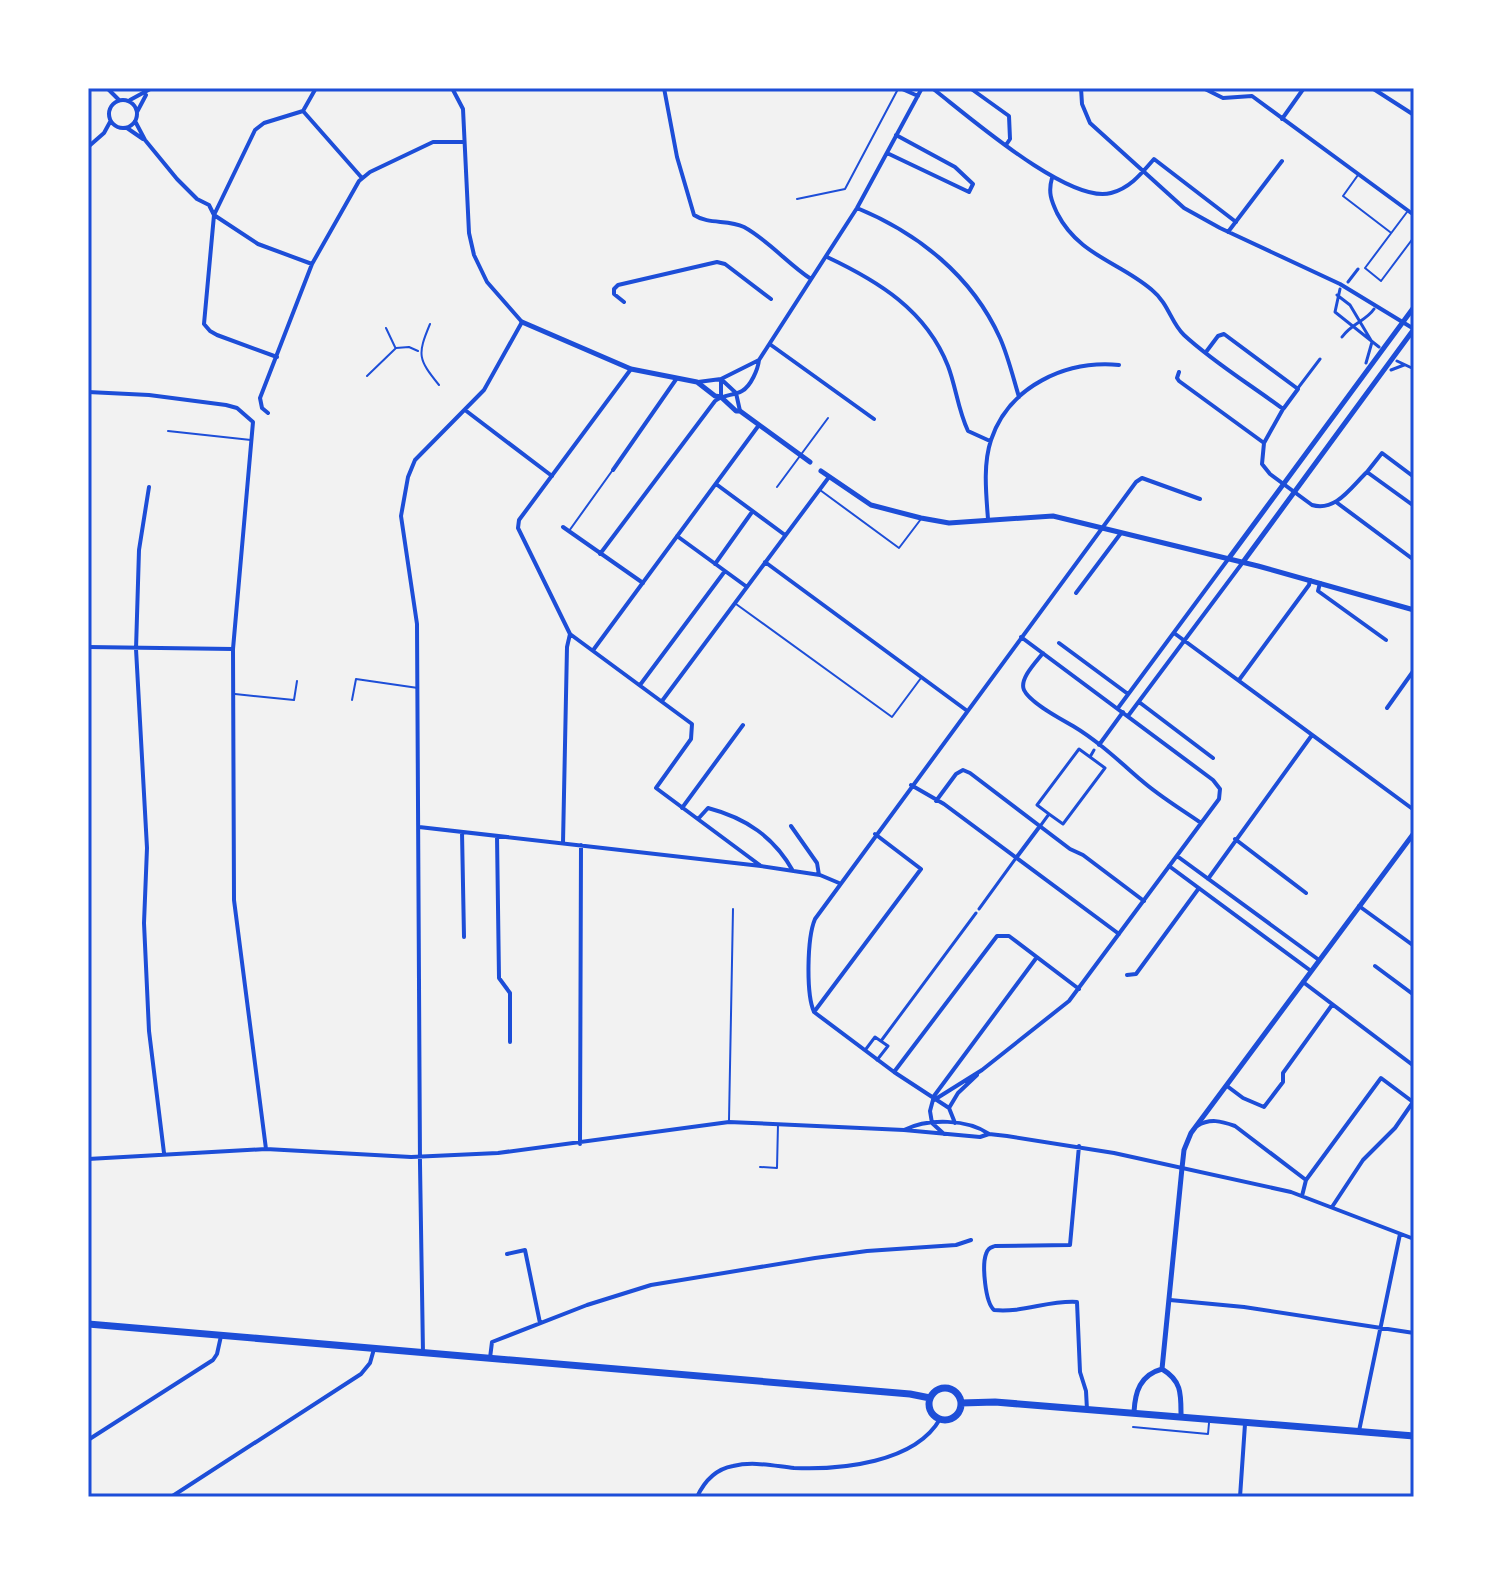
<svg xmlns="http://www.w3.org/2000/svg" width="1502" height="1585" viewBox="0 0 1502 1585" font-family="'Noto Sans',sans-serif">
<rect width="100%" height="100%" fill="#f2f2f2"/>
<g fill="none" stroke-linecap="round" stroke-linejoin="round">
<path stroke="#1d4ed8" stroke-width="2" d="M1358,175l-15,21 47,36
M797,199l48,-10 53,-100
M1407,212l-42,56 16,13 33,-44
M430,324c-13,31 -12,35 9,61
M386,328l9,19
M367,376l29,-28 13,-1 9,4
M168,431l83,9
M777,487l51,-69
M820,490l79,58 22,-29
M569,531l43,-60
M736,604l156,113 29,-39
M235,694l59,6 3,-19
M352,700l4,-21 62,9
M729,1120l4,-211
M760,1167l17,1 1,-44
M1133,1427l75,7 1,-11"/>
<path stroke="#1d4ed8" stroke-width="3" d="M1348,282l10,-13
M1340,289l-5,23 44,35
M1337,295l13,10 22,37 -6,21
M1342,337c10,-14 24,-16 32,-28
M1397,361l17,8
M1391,370l13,-5
M1298,388l22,-29
M1049,814l-12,-9 42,-56 11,8 4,-7
M1041,825l8,-11 14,10 42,-56 -15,-11
M979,909l37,-51
M881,1041l95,-128
M866,1049l9,-12 13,9 -11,14"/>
<path stroke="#1d4ed8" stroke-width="4" d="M107,88l12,12
M664,88l13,69 17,58c15,10 34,4 50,12 24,13 44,37 67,52
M900,88l18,8
M932,88c34,26 137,117 179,105 19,-5 30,-19 43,-34l82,63
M970,88l39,28 1,23 -4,6
M1081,88l1,16 8,19 94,85 36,20 120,56 74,45
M1203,88l20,10 29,-2 162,119
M1372,88l42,27
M109 114a14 14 0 1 1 28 0a14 14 0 1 1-28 0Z
M130,100l22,-12
M303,111l59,67
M137,112l9,-17
M1282,119l22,-31
M135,121l10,19 32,39 20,20 12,6 5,10 44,29 54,20
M127,128l16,11
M88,147l16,-14 6,-11
M887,153l82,39 4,-8 -18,-17 -59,-32
M1052,178c-4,14 -1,22 5,35 22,43 63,49 95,77 17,14 19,33 32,45 29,27 67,50 99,74l-19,34 -2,21 8,10 42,31c24,7 39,-18 55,-33l47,34
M857,208c61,25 115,68 143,130 8,18 13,39 19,59
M1228,232l54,-71
M827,257c51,24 99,53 121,109 8,21 10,44 20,65l22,10
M624,302l-10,-8v-5l4,-4 99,-23 8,2 46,35
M771,345l103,74
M1206,352l12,-16 6,-2 74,55 -14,19
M277,357l-60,-22 -7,-4 -6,-7 10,-109 41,-85 9,-7 39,-12 13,-23
M631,369l-112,151 -1,8 52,106 122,90 -1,15 -35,49 105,78
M1179,372l-2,6 2,3 85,62
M721,379l15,14
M721,379v18
M698,382l23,-3 38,-19
M88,392l61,3 77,10 11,3 16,14 -20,227 1,251 32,249
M736,393l4,18
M465,410l87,66
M268,413l-6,-5 -2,-10 52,-134 47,-83 11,-9 63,-30h31
M613,470l64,-92
M1367,472l15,-19 32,24
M716,484l69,51
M149,487l-10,63 -3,99 11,199 -3,75 5,108 15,122
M1336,502l78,58
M988,519c-2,-26 -5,-55 3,-79 18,-54 75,-80 128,-75
M563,527l80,56
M677,536l70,51
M600,554l115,-153c9,-7 18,-5 27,-10 9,-5 16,-22 17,-31l98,-152 65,-120
M765,562l201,148
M715,564l37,-52
M1320,583l-2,8 68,49
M1076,593l45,-60
M1174,633l240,177
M1059,643l69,51
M88,647l145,2
M594,649l165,-224
M1043,653c-7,9 -24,26 -19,37 6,13 37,29 49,36 25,15 46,35 68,54 18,16 40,29 60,43
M1239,680l70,-95 1,-5
M640,685l85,-114
M662,701l167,-224
M1139,702l74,56
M1118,708l111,-150
M1387,708l27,-38
M1128,716l115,-154
M1099,745l24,-33
M911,785l33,19 175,130
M936,801l20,-27 7,-4 7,3 100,76 13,6 61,46
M682,808l61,-83
M698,819l10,-11c38,10 66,29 85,63
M791,826l26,37 2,12
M419,827l342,39 59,9 19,8
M462,832l2,105
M497,836l2,142 11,15v49
M1235,839l71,54
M563,843l4,-196 3,-13
M1177,856l142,104
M1016,858l24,-32
M1169,866l142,105
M1208,879l104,-144
M1359,906l55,40
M1375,966l39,29
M1127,975l9,-1 63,-86
M1303,982l111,84
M814,1012l107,-143 -46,-35
M894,1072l103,-136h12l70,53
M1227,1086l16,12 21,9 19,-25v-9l49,-68
M934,1100l48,-30 87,-69 150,-202 1,-10 -7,-9 -192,-143
M949,1108l9,-15 19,-18
M932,1123l-2,-12 4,-15 103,-139
M932,1123l12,11
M955,1123l-6,-15 -55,-36 -80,-60c-8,-18 -7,-74 1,-93l321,-437 6,-4 58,21
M1197,1126c13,-8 24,-5 38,0l71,54
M904,1130l76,7 9,-3 18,2 107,17 177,39 123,47
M580,1144l1,-299
M1079,1146l-9,99 -75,1c-5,2 -7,2 -9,8 -4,11 -1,48 8,56 29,3 55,-10 83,-8l3,70 6,19 1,19
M88,1159l178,-10 145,8 87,-4 231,-31 175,8c24,-12 64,-11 85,4
M1302,1196l4,-16 75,-102 32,24
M1332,1207l31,-47 32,-32 18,-26
M507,1254l18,-4 15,73
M1170,1300l74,7 170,26
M423,1353l-3,-189 -3,-540 -16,-108 7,-39 7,-17 69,-70 38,-68 -35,-40 -13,-27 -5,-22 -6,-124 -11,-21
M490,1358l2,-16 95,-37 64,-20 164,-27 52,-7 89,-6 15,-5
M1359,1431l41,-197
M88,1440l125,-80 4,-6 4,-18
M171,1497l190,-123 9,-11 4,-14
M697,1497c7,-15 19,-28 36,-31 20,-5 41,0 61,2 46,2 121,-5 146,-49
M1240,1497l5,-73"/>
<path stroke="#1d4ed8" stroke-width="5" d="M522,322l109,47 66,13 18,14 6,1 15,14h4l70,51
M821,471l50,34 50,13 28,5 104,-7 205,50 156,44
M1229,558l185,-251
M1243,562l171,-233
M1162,1369l20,-201 2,-18 7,-17 223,-300
M1162,1369c20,12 19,25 19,47
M1134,1412c1,-20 6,-37 28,-43"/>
<path stroke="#1d4ed8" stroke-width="7" d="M88,1324l822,70 20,4
M929 1404a16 16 0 1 1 32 0a16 16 0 1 1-32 0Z
M961,1403l34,-1 419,34"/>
</g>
<rect width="1502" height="1585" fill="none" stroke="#ffffff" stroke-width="180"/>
<rect x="90" y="90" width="1322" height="1405" fill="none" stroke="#1d4ed8" stroke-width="3"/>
</svg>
